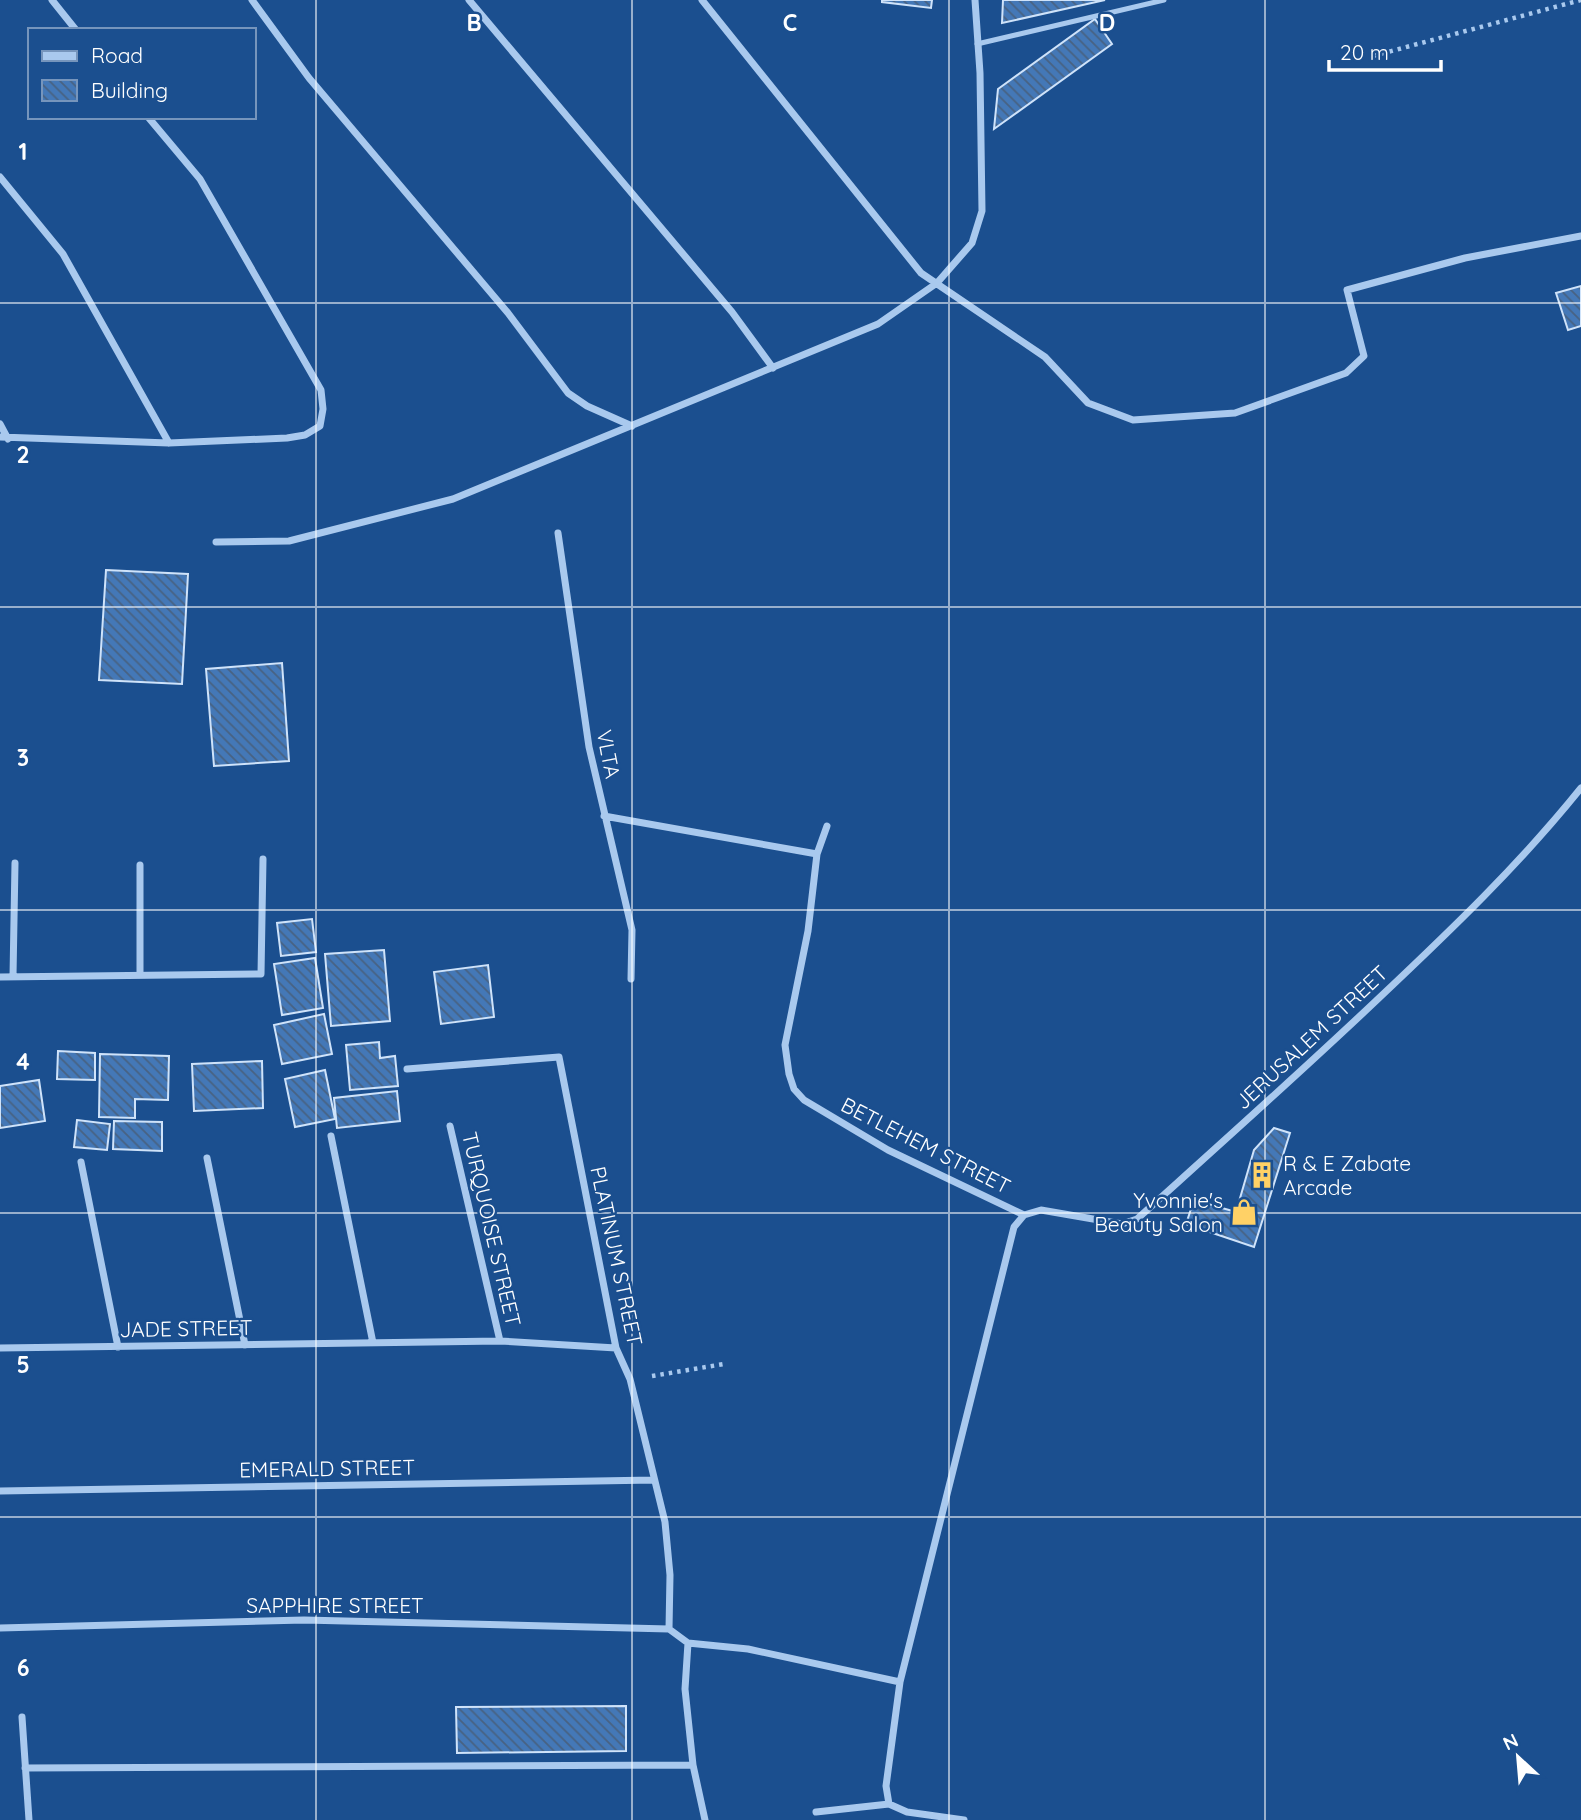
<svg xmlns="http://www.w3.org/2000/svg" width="1581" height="1820" viewBox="0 0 1581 1820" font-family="Quicksand,sans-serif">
<defs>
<pattern id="building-back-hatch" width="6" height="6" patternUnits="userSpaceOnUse" patternTransform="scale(1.75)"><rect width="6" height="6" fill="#4478b7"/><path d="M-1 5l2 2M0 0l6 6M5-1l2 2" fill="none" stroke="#486282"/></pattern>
</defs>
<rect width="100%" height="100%" fill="#1b4f8f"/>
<path fill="url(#building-back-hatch)" stroke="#cfe3fa" stroke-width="2" d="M882,0h50l-1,8 -49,-6z
M1003,0h102l-103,23z
M1095,19l17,25 -118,85 4,-40z
M1581,286v40l-13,4 -12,-37z
M106,570l82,4 -6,110 -83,-4z
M282,663l7,98 -75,5 -8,-97z
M312,919l4,33 -35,4 -4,-33z
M384,950l6,71 -59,5 -6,-72z
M315,958l8,50 -41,7 -8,-51z
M488,965l6,52 -53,7 -7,-52z
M324,1014l8,40 -50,10 -8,-39z
M379,1042l1,16 15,-2 3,30 -48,4 -4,-45z
M58,1051l37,2v27l-38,-1z
M100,1054l69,2 -1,44 -33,-1v19l-36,-1z
M262,1061l1,47 -69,3 -2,-47z
M325,1070l10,49 -40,8 -10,-48z
M39,1080l6,41 -45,7v-42z
M397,1091l3,30 -63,7 -3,-30z
M77,1120l33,4 -3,26 -33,-3z
M114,1121l48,1v29l-49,-2z
M1274,1128l16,5 -36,114 -68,-23 8,-24 42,12 18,-62z
M626,1706v45l-169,2 -1,-46z"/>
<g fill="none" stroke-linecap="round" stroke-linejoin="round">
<path stroke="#a9c9ee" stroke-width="4.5" stroke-dasharray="3.5 5" stroke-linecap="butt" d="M1373,56l208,-56
M652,1376l72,-12"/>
<path stroke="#a9c9ee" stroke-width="5" d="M977,44l187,-44"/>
<path stroke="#a9c9ee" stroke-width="7" d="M52,0l24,30
M252,0l57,78 199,235 60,80 19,13 45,20
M469,0l263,312 41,56
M702,0l219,273 124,84 43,46 45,17 102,-7 111,-40 18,-17 -17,-66 118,-32 116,-22
M0,177l63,77 106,189
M0,424l8,15
M0,437l169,6 118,-5 18,-3 15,-9 3,-17 -2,-19 -121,-211 -52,-62
M558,533l31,214 43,183 -1,49
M216,542l73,-1 164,-42 425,-175 59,-41 35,-40 10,-32 -2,-138 -5,-73
M604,816l213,38
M827,826l-10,28 -9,77 -23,114 4,29 5,15 10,11 84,50 136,65
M140,974v-109
M13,976l2,-113
M0,977l261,-3 2,-115
M407,1069l152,-12 57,291 14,31 35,143 5,53 -1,54
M450,1126l50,215
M331,1136l42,207
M207,1158l38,187
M81,1162l37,185
M1024,1215l17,-5 81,14 15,-5c81,-73 163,-146 242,-221 71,-67 141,-134 202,-210
M0,1348l500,-7 116,7
M0,1491l654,-11
M0,1628l304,-8 365,9
M669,1629l19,14 60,6 152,33
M688,1643l-3,46 8,76 12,55
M22,1717l7,103
M25,1768l668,-3
M889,1804l-3,-18 14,-104 114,-455 10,-12
M816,1812l73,-8 18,8 57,8"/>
</g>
<path fill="none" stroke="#fff" stroke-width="2" stroke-opacity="0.55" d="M316,0v1820M632,0v1820M949,0v1820M1265,0v1820M0,303h1581M0,607h1581M0,910h1581M0,1213h1581M0,1517h1581"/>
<defs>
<symbol id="building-bare" viewBox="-9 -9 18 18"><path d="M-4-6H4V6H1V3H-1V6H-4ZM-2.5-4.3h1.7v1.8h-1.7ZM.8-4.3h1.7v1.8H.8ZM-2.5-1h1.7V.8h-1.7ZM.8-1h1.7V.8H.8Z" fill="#ffd166" stroke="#1b4f8f" stroke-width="2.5" paint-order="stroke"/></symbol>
<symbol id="shop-bare" viewBox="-9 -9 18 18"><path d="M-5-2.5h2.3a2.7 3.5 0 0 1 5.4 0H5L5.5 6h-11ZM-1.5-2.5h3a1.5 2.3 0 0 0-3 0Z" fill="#ffd166" stroke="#1b4f8f" stroke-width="2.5" paint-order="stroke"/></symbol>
</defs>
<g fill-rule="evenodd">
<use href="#building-bare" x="1243" y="1156" width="38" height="38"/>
<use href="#shop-bare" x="1225" y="1193" width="38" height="38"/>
</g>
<g text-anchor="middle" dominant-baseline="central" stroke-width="5" stroke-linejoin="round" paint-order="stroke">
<g font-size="21" fill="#fff" stroke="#1b4f8f">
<text transform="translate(609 754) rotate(79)">VLTA</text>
<text transform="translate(1311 1037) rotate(-43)">JERUSALEM STREET</text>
<text transform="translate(926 1145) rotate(27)">BETLEHEM STREET</text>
<text transform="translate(492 1229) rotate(77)">TURQUOISE STREET</text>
<text transform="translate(617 1256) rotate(78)">PLATINUM STREET</text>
<text transform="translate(186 1328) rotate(-1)">JADE STREET</text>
<text transform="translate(327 1468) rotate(-1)">EMERALD STREET</text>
<text x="335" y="1605">SAPPHIRE STREET</text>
</g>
<g font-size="21" fill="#fff" stroke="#1b4f8f" text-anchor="start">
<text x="1283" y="1163">R &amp; E Zabate<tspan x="1283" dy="24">Arcade</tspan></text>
<text x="1223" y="1200" text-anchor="end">Yvonnie's<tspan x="1223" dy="24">Beauty Salon</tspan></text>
</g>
</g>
<g font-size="23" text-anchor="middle" font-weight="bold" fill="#fff" stroke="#1b4f8f" stroke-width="5" stroke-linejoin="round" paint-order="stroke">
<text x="474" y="31">B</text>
<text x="790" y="31">C</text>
<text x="1107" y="31">D</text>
<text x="23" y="160">1</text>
<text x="23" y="463">2</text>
<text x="23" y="766">3</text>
<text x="23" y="1070">4</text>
<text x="23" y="1373">5</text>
<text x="23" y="1676">6</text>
</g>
<rect x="28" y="28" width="228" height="91" fill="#1b4f8f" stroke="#7695bc" stroke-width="2"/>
<rect x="42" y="51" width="35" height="10" fill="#a9c9ee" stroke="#7695bc" stroke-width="2"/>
<text x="91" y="63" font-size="21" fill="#ffffff">Road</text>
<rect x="42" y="80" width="35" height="21" fill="url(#building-back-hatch)" stroke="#7695bc" stroke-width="2"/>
<text x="91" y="98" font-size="21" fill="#ffffff">Building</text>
<g transform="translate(1518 1757) rotate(334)" stroke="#1b4f8f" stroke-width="5" paint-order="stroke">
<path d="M0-5L12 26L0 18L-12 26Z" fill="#ffffff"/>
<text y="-10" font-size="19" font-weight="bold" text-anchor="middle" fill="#ffffff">N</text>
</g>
<path d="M1329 60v10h112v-10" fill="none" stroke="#ffffff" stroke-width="3.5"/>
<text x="1340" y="60" font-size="21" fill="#ffffff" stroke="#1b4f8f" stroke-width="5" paint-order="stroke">20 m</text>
</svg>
